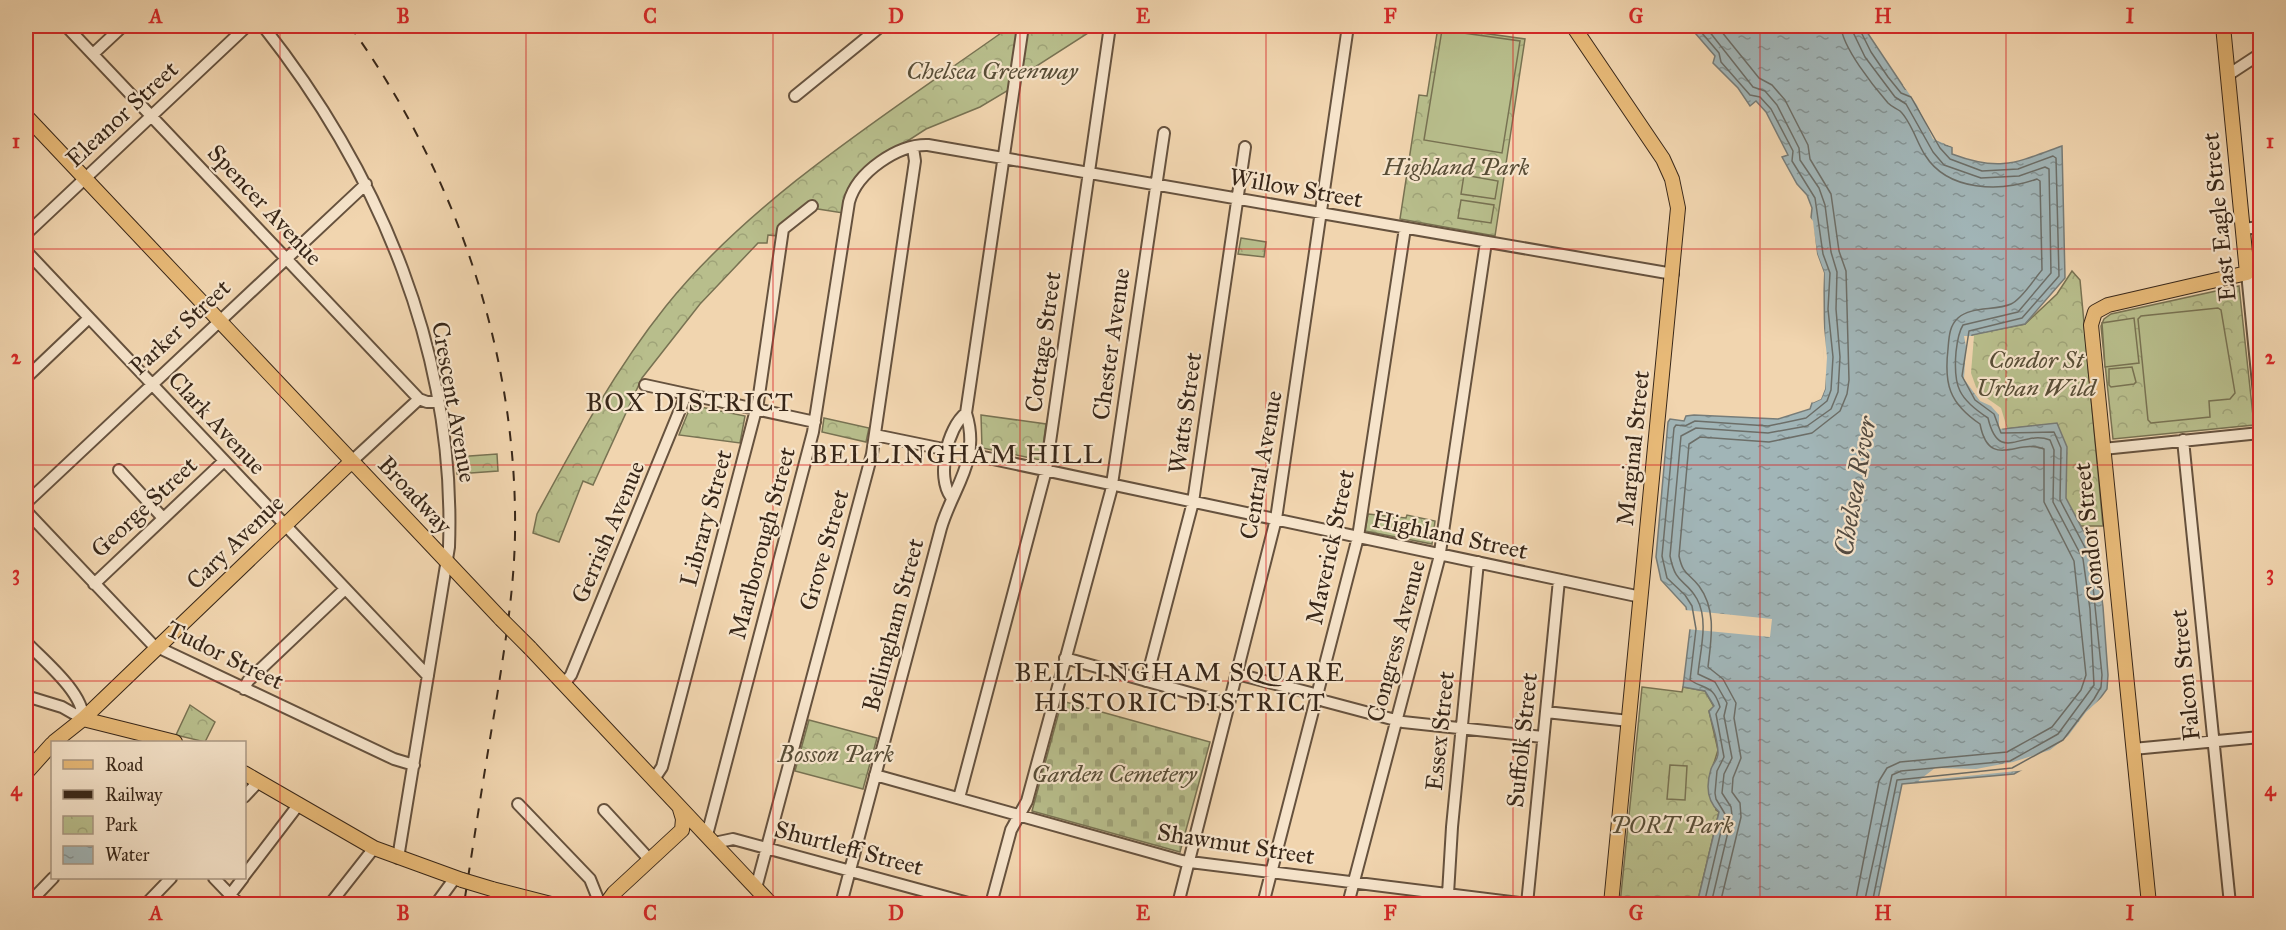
<svg xmlns="http://www.w3.org/2000/svg" width="2286" height="930" viewBox="0 0 2286 930" font-family="'IM FELL Great Primer',serif">
<defs>
<pattern id="cemetery-stones" width="16" height="16" patternUnits="userSpaceOnUse" patternTransform="scale(1.5)"><rect width="16" height="16" fill="#b8be8c"/><path d="M2 7V4a2 2 0 0 1 4 0v3zM10 15v-3a2 2 0 0 1 4 0v3z" fill="#9fa378"/></pattern>
<pattern id="park-crowns" width="20" height="18" patternUnits="userSpaceOnUse" patternTransform="scale(1.5)"><rect width="20" height="18" fill="#b8be8c"/><path d="M2 6a3 3 0 1 1 6 0M12 15a3 3 0 1 1 6 0" fill="none" stroke="#9fa378"/></pattern>
<pattern id="water-ripples" width="26" height="14" patternUnits="userSpaceOnUse" patternTransform="scale(1.5)"><rect width="26" height="14" fill="#a1b5b7"/><path d="M2 4q2-2 4 0t4 0M15 11q2-2 4 0t4 0" fill="none" stroke="#849394"/></pattern>
</defs>
<rect width="100%" height="100%" fill="#f1d5af"/>
<filter id="stains"><feTurbulence type="fractalNoise" baseFrequency=".00333" numOctaves="4"/><feColorMatrix values="0 0 0 0 .2 0 0 0 0 .09 0 0 0 0 .02 0 0 0 .5 -.17"/></filter>
<radialGradient id="worn" r=".72"><stop offset=".6" stop-color="#630" stop-opacity="0"/><stop offset="1" stop-color="#630" stop-opacity=".3"/></radialGradient>
<path fill="url(#cemetery-stones)" stroke="#787252" stroke-width="1.5" d="M1062,701l148,41 -30,110 -148,-41z"/>
<path fill="url(#park-crowns)" stroke="#787252" stroke-width="1.5" d="M1011,26h88l-75,48 -17,17 -27,16 -54,22 -62,40 -15,20 -6,24 -25,-4 -6,-8 -35,35 -9,-1 -1,8h-9l-58,61 -58,74 -49,107 -10,-4 -24,61 -26,-9 4,-19c39,-72 77,-143 129,-208 88,-110 230,-198 345,-280z
M1438,27l87,12 -30,197 -95,-17 19,-124 8,1z
M1241,238l25,4 -2,15 -26,-3z
M2072,271l8,9 23,246h-40l-10,-102 -85,9 -4,-97 61,-12 32,-30z
M2239,286l15,139 -141,14 -12,-113 3,-7 7,-5z
M691,405l54,11 -5,27 -61,-8z
M981,415l65,9 -5,36 -59,-12z
M824,418l45,10 -3,14 -44,-10z
M497,454l1,17 -41,3 -1,-17z
M1368,514l38,4 1,-3 28,6 -3,23 -67,-13z
M1642,687l40,5 1,-5 22,4 9,16 -5,4 9,39 -8,26 6,34 3,2 -22,92h-77z
M190,705l25,17 -10,20 -29,-7z
M809,720l68,18 -14,51 -68,-18z"/>
<path fill="#b8be8c" stroke="#787252" stroke-width="1.5" d="M1442,30l78,11 -18,112 -78,-13z
M1464,175l34,6 -3,18 -34,-5z
M1461,200l33,5 -3,18 -33,-5z
M2218,308l3,2 14,83 -5,6 -21,2 1,16 -59,6 -3,-3 -10,-101 3,-3z
M2134,318l5,45 -34,4 -3,-44z
M2132,367l4,15 -2,2 -23,3 -2,-2v-16z
M1670,765l17,1 -2,34 -18,-1z"/>
<path fill="url(#water-ripples)" stroke="#777c78" stroke-width="1.5" d="M1689,26h174l42,63 9,2 31,54 7,2v7c48,18 63,9 110,-8l3,132 -40,46 -53,11 -4,38 5,15 25,21 5,20 54,-6 10,24 -1,51 30,57 7,52 5,68 -1,14 -40,55 -53,30 -112,10 -25,120h-180l22,-92c-12,-11 -13,-27 -8,-43 2,-6 7,-9 7,-16 0,-14 -6,-28 -9,-42l5,-5 -9,-15 -22,-4 7,-58 -4,-22 -25,-27 -5,-23 12,-135 2,-3 14,2 2,-5 8,-1 84,4 32,-10 2,-6 9,-4 4,-10 -1,-116 -7,-19 -6,-36 1,-10 -5,-13 -10,-11 -15,-27 6,-2 -22,-43 -10,-11 -6,5 -12,-18 -25,-25 2,-7z"/>
<path fill="#f1d5af" d="M1903,85l14,4 30,53 7,2 1,4 -22,-9 -16,-34z
M1809,216l4,5 4,33 7,19 -2,36 5,48 -2,32 -4,10 -9,4 10,-15 2,-31 -5,-48 2,-35 -7,-19z
M1964,336h10l-3,37 5,14 5,7 20,14 6,20 -8,1v-14l-8,-9 -11,-5 -16,-22 2,-33z
M1685,610l87,9 -2,18 -83,-8z
M2109,691l-39,55 -43,24 -109,11 17,-13 41,1 37,-7 37,-12 18,-14 18,-24z"/>
<g fill="none" stroke-linecap="round" stroke-linejoin="round">
<path stroke="#6c6e68" stroke-width="1.5" d="M1696,26l23,27 2,9 29,33 10,2 11,12 22,42 -1,10 23,37 8,56 7,19 -2,36 5,48 -2,33 -4,11 -21,17 -38,8 -73,-5 -10,5 -9,-1 -2,3 -12,128 5,22 18,17 7,11 4,23 -6,51c15,10 23,4 30,27l-4,7 8,43 -7,14 -2,22 1,6 9,15 -21,90
M1705,26l48,61 12,4 12,14 22,43 1,12 19,28 6,17 6,47 6,20 -1,37 4,48 -2,35 -7,17 -24,17 -39,7 -72,-5 -15,8 -11,120c6,30 15,22 27,43 12,22 3,52 1,75l17,8 12,21 -3,13 8,42 -8,16 -2,19 9,14 1,8 -21,89
M1717,26l42,52 13,7 13,15 23,45 2,14 21,35 8,57 7,20 3,109 -2,14 -7,17 -28,22 -43,9 -69,-5 -11,7 -10,112c4,19 9,16 20,30 18,24 12,54 9,81l15,12 13,24 -2,15 7,40 -8,20 -1,14 8,11 1,14 -21,87
M1841,26c1,21 33,61 47,77 4,4 8,5 12,8 11,10 17,32 25,44 23,37 76,37 112,24l3,2 2,89c-8,9 -20,29 -31,34 -16,7 -40,2 -53,14 -9,8 -9,20 -10,31 -4,35 1,54 32,75 9,47 38,14 64,25v53l30,59 12,114 -5,15 -29,37 -45,25 -107,10 -13,6 -8,13 -24,123
M1850,26l15,31 30,40 11,7 27,48 11,13 37,13 38,-2 26,-9 4,2 2,104 -33,39 -55,13c-5,8 -6,18 -7,27 -3,35 3,47 32,66 11,47 34,11 62,22l4,10 -1,52 30,57 7,50 4,76 -36,49 -48,27 -109,10 -9,4 -28,129
M1858,26l13,26 17,25 13,16 10,4 29,51 10,11 32,12 36,-2 35,-13 3,2 3,118 -37,42 -53,13 -7,45 13,24 19,14 7,19 53,-1 7,16 -1,52 30,57 12,118 -1,12 -7,12 -31,41 -51,28 -115,12 -25,124"/>
<defs>
<path id="minor" d="M66,26l353,373 8,3h11
M263,26c117,148 193,328 186,521l-51,311
M93,54l30,-28
M2228,75l32,-21
M795,96l86,-70
M2243,229l17,-2
M26,234l221,-208
M26,251l402,425
M2260,265l-13,8 13,131
M26,378l63,-60
M645,385l170,37
M875,435l73,15
M2183,440l47,464
M2103,449l157,-16
M969,454l672,143
M352,461l67,-62
M119,470l44,48
M951,497c-15,-20 -4,-69 15,-84
M26,503l340,-319
M26,511l127,134 241,114 20,6
M94,584l130,-123
M26,642c17,18 58,51 57,77l-21,-12 -36,-11
M1065,658l164,46
M1237,674l74,19 13,8 79,21 140,15
M1146,681l47,-179 52,-355
M564,684l7,-9 115,-280
M244,689l4,-8 97,-92
M1546,712l83,9
M2133,749l127,-12
M875,775l307,86 345,43 32,-324
M654,779l8,-12 96,-365 25,-173 29,-23
M244,797l15,-16
M959,798l87,-328 64,-444
M518,804l72,75 10,25
M604,810l46,50
M707,835l106,-403 36,-230c8,-30 49,-58 79,-57l745,129
M714,843l19,-4 239,65
M244,876l55,-72
M214,878l25,26
M756,888l116,-434 43,-293 -2,-13
M28,904l25,-26
M146,904l25,-26
M223,904l20,-26
M330,904l44,-56
M436,904l19,-26
M841,904l100,-376c12,-41 40,-67 25,-115l57,-387
M991,904l20,-74 16,-29 84,-310 53,-358
M1178,904l98,-385 72,-493
M1263,904l95,-367 47,-309
M1348,904l91,-345 47,-317
M1445,904l3,-10 4,-67 26,-265"/>
<path id="major" d="M1573,26l90,133 9,20 6,29 -67,696
M26,116l475,503
M530,648l241,256
M83,719l92,23
M54,742l29,-23 269,-258
M26,773l26,-29
M244,773l130,75 88,32
M492,889l59,15
M606,904l8,-11 68,-63 1,-11 -3,-10
M2149,904l-58,-579 4,-13 13,-7 139,-32 -24,-247"/>
</defs>
<use href="#minor" stroke="#66523e" stroke-width="14"/>
<use href="#major" stroke="#382719" stroke-width="16"/>
<use href="#minor" stroke="#f6e4cb" stroke-width="10"/>
<use href="#major" stroke="#e8ba78" stroke-width="14"/>
<path stroke="#382719" stroke-width="2" stroke-dasharray="10 10" stroke-linecap="butt" d="M350,26c105,146 168,327 165,509 -1,58 -11,116 -20,174 -11,65 -21,130 -31,195"/>
<defs>
<path id="major-bridge" d="M501,619l29,29
M462,880l30,9"/>
</defs>
<use href="#major-bridge" stroke="#382719" stroke-width="16" stroke-linecap="butt"/>
<use href="#major-bridge" stroke="#e8ba78" stroke-width="14"/>
</g>
<path fill="none" stroke="#d62828" stroke-width="1.5" stroke-opacity="0.55" d="M280,26v878M526,26v878M773,26v878M1020,26v878M1266,26v878M1513,26v878M1760,26v878M2006,26v878M26,249h2234M26,465h2234M26,681h2234"/>
<g text-anchor="middle" dominant-baseline="central" stroke-width="4.5" stroke-linejoin="round" paint-order="stroke">
<g font-size="24" font-style="italic" fill="#584d36" stroke="#f6e4cb">
<text x="992" y="71">Chelsea Greenway</text>
<text x="1456" y="167">Highland Park</text>
<text x="2036" y="360">Condor St<tspan x="2036" dy="28">Urban Wild</tspan></text>
<text x="836" y="754">Bosson Park</text>
<text x="1114" y="774">Garden Cemetery</text>
<text x="1672" y="825">PORT Park</text>
</g>
<g font-size="24" fill="#382719" stroke="#f6e4cb">
<text transform="translate(122 114) rotate(-43)">Eleanor Street</text>
<text transform="translate(1296 188) rotate(10)">Willow Street</text>
<text transform="translate(265 205) rotate(47)">Spencer Avenue</text>
<text transform="translate(2219 217) rotate(-96)">East Eagle Street</text>
<text transform="translate(180 327) rotate(-43)">Parker Street</text>
<text transform="translate(1043 342) rotate(-82)">Cottage Street</text>
<text transform="translate(1111 344) rotate(-82)">Chester Avenue</text>
<text transform="translate(454 402) rotate(80)">Crescent Avenue</text>
<text transform="translate(1185 413) rotate(-82)">Watts Street</text>
<text transform="translate(217 423) rotate(47)">Clark Avenue</text>
<text transform="translate(1633 448) rotate(-84)">Marginal Street</text>
<text transform="translate(1261 465) rotate(-80)">Central Avenue</text>
<text transform="translate(415 495) rotate(47)">Broadway</text>
<text transform="translate(144 507) rotate(-43)">George Street</text>
<text transform="translate(706 518) rotate(-75)">Library Street</text>
<text transform="translate(608 532) rotate(-67)">Gerrish Avenue</text>
<text transform="translate(2089 532) rotate(-96)">Condor Street</text>
<text transform="translate(1450 535) rotate(12)">Highland Street</text>
<text transform="translate(235 542) rotate(-44)">Cary Avenue</text>
<text transform="translate(762 543) rotate(-75)">Marlborough Street</text>
<text transform="translate(1330 547) rotate(-78)">Maverick Street</text>
<text transform="translate(824 550) rotate(-74)">Grove Street</text>
<text transform="translate(893 625) rotate(-75)">Bellingham Street</text>
<text transform="translate(1396 641) rotate(-75)">Congress Avenue</text>
<text transform="translate(225 655) rotate(26)">Tudor Street</text>
<text transform="translate(2185 675) rotate(-96)">Falcon Street</text>
<text transform="translate(1440 731) rotate(-84)">Essex Street</text>
<text transform="translate(1522 740) rotate(-84)">Suffolk Street</text>
<text transform="translate(1236 844) rotate(9)">Shawmut Street</text>
<text transform="translate(849 848) rotate(15)">Shurtleff Street</text>
</g>
<g font-size="26" letter-spacing="1.5" fill="#382719" stroke="#f6e4cb">
<text x="690" y="402">BOX DISTRICT</text>
<text x="957" y="454">BELLINGHAM HILL</text>
<text x="1180" y="672">BELLINGHAM SQUARE<tspan x="1180" dy="30">HISTORIC DISTRICT</tspan></text>
</g>
<g font-size="26" font-style="italic" fill="#524a40" stroke="#f6e4cb">
<text transform="translate(1855 486) rotate(-80)">Chelsea River</text>
</g>
</g>
<rect width="2286" height="930" fill="none" stroke="#f1d5af" stroke-width="66"/>
<rect x="51" y="741" width="195" height="138" fill="#f6e4cb" stroke="#aa9884" stroke-width="1.5"/>
<rect x="63" y="760" width="30" height="9" fill="#e8ba78" stroke="#aa9884" stroke-width="1.5"/>
<text x="105" y="771" font-size="18" fill="#382719">Road</text>
<rect x="63" y="790" width="30" height="9" fill="#382719" stroke="#aa9884" stroke-width="1.5"/>
<text x="105" y="801" font-size="18" fill="#382719">Railway</text>
<rect x="63" y="816" width="30" height="18" fill="url(#park-crowns)" stroke="#aa9884" stroke-width="1.5"/>
<text x="105" y="831" font-size="18" fill="#382719">Park</text>
<rect x="63" y="846" width="30" height="18" fill="url(#water-ripples)" stroke="#aa9884" stroke-width="1.5"/>
<text x="105" y="861" font-size="18" fill="#382719">Water</text>
<rect x="33" y="33" width="2220" height="864" fill="none" stroke="#d62828" stroke-width="2"/>
<g font-size="20" text-anchor="middle" font-weight="bold" fill="#d62828">
<text x="156" y="23">A</text>
<text x="403" y="23">B</text>
<text x="650" y="23">C</text>
<text x="896" y="23">D</text>
<text x="1143" y="23">E</text>
<text x="1390" y="23">F</text>
<text x="1636" y="23">G</text>
<text x="1883" y="23">H</text>
<text x="2130" y="23">I</text>
<text x="16" y="148">1</text>
<text x="2270" y="148">1</text>
<text x="16" y="364">2</text>
<text x="2270" y="364">2</text>
<text x="16" y="580">3</text>
<text x="2270" y="580">3</text>
<text x="16" y="796">4</text>
<text x="2270" y="796">4</text>
<text x="156" y="920">A</text>
<text x="403" y="920">B</text>
<text x="650" y="920">C</text>
<text x="896" y="920">D</text>
<text x="1143" y="920">E</text>
<text x="1390" y="920">F</text>
<text x="1636" y="920">G</text>
<text x="1883" y="920">H</text>
<text x="2130" y="920">I</text>
</g>
<rect width="100%" height="100%" filter="url(#stains)"/>
<rect width="100%" height="100%" fill="url(#worn)"/>
</svg>
